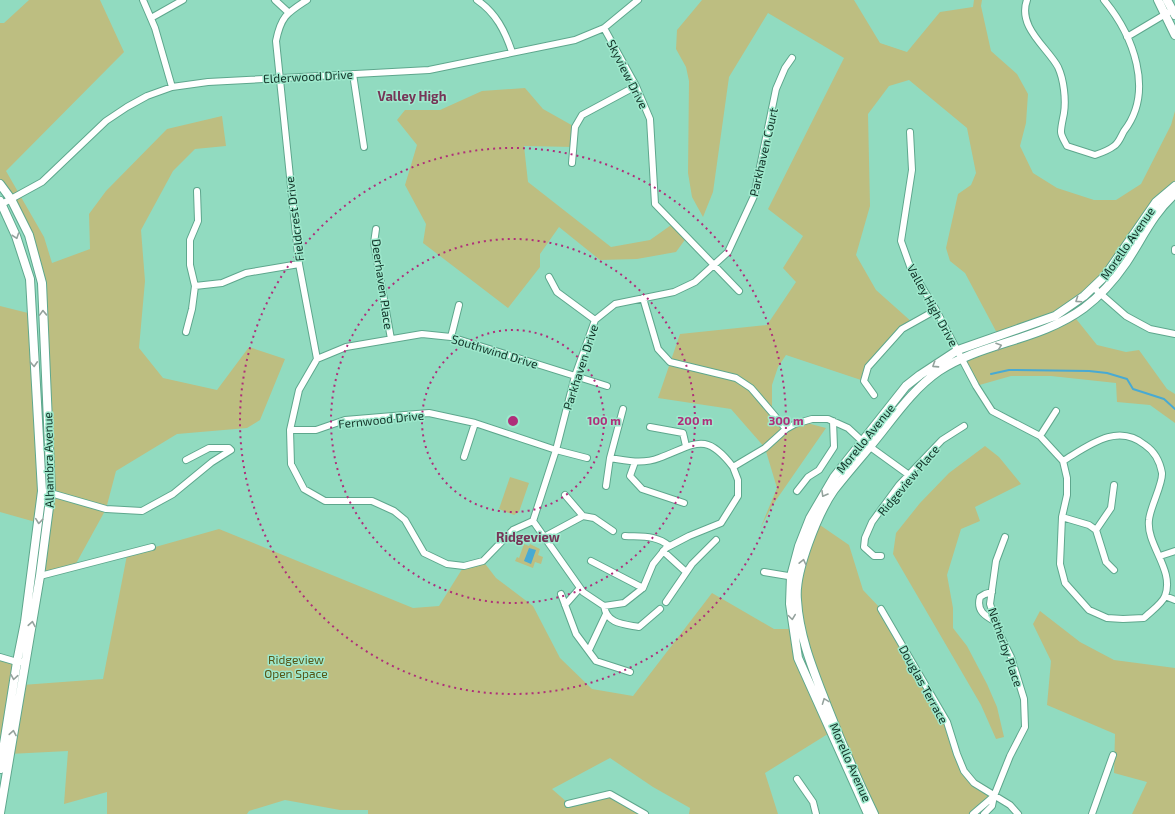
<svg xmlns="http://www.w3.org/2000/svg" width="1175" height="814" viewBox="0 0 1175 814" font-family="'Exo 2',sans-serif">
<rect width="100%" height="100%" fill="#91dbc0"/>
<path fill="#bdbe81" d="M29,0h71l24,52 -118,119 38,66 8,26 38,-14 -1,-35 17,-23 61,-62 55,-13 4,30 -31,3 -22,22 -32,59 4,51 -6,67 24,30 54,12 32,-43 36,12 -25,61 -13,8 -70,6 -61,37 -10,38 -33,60 -33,7 8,-49 -6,-244 -13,-48 -29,-51v-161h4z
M702,0h152l26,43 27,9 33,-40 33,-5 1,-7h8l-1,6 10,45 26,23 11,20 -2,29 -6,23 13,27 24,15 37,12h22l25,-16 30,-59 4,-14v75l-19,16 -51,74 -50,40 -57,19 -33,-62 -15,-12 -4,-13 12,-54 13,-9 5,-12 -9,-45 -58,-48 -20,6 -21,28 2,92 -14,49 20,35 37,33 -11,6 -34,38 -4,14 -78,-26 -8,12 -6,18v27l14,17 17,-7 23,6 -54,78 -12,23 17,-41 -12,-40 -34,-39 -73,-11 22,-64 87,-9 29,-43 -13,-14 20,-32 -35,-27 76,-151 -76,-45 -39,64 -16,115 -10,25 -11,-20 -4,-24 1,-92 -3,-14 -10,-18 1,-19z
M525,88l18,21 32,18 -2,20 -49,-1 4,36 83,65 39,-7 24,-17 13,14 -11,15 -39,7 -37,1 -41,-33 -19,27v13l-32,41 -85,-65 3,-19 -21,-39 12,-40 -20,-25 8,-10h35l42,-19z
M0,306l32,8 10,177 -3,32 -39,-11z
M1073,315l24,30 29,7 13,-2 28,39 8,5v29l-25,-18 -33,-3 -1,-19 -65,-7h-40l-35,10 -13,-26z
M985,446l14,11 22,27 -46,23 5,14 -19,8 -14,46 6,33v20l14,18 20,38 10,23 7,30 -8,2 -15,-34 -88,-151 3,-21 24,-30 29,-30z
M510,477l19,6 -10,29 -5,3 -15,-6z
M817,523l32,22 14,45 18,19 66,113 17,49 30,25 -21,18h-99l-66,-157 -12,-58 4,-21z
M219,529l194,79 26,-2 25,-40 19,-5 13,17 37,28 27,52 32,31 41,7 79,-103 62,36h19l5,29 33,74 -66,41 13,41h-89l1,-6 -37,-21 -43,-29 -58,31 16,14 42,-9 35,20h-277v-4h-28l-55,-10 -36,11 -2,3h-140v-22l-43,12 4,-53 -59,3 13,-69 81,-6 24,-124z
M524,544l5,2 1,-2 10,5 -2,6 5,2 -2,7 -6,-2 -2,6 -18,-7 2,-4 2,1z
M1040,611l40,31 34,18 61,8v146h-43l15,-32 -33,-9 1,-39 -68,-29 4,-44 -18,-37z
M0,657l17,5 -17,107z"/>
<path fill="#48aad3" d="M529,548l7,2 -5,14 -7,-3z"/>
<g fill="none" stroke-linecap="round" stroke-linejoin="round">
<path stroke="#48aad3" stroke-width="2" d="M991,374l18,-4 80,1 18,2 20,6 6,10 31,10 11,10"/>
<defs>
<path id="street" d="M143,0l12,28 17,59
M275,0l13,12
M307,0c-20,13 -26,16 -31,41l23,223 18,95
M477,0c19,13 28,31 35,52
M1027,0c-10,27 21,48 31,67 6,13 8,33 6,46 -1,6 -3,13 -3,19 0,4 4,10 6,14l28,9c6,-2 14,-5 19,-9 5,-3 7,-10 10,-15 31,-40 9,-96 -20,-131
M151,18l32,-18
M604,28l32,58 14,33 5,85 84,87
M1127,37l42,-25
M353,74l11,73
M910,132l2,38 -11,71 10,28 25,41 40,76 16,25 48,25 23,25 4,17v17l-5,22 -2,47 5,19 24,27 18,8 16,1 21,-1c6,-6 18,-14 21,-22 10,-26 -19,-51 -16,-76 1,-13 14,-36 13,-47 -2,-11 -8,-22 -17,-28 -28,-23 -57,1 -82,16
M572,163l3,-36 7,-12 54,-29
M0,205l42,-23 64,-61 21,-14 20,-11 25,-9 36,-5 221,-12 146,-30 29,-12 34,-28
M376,229l-2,14 17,96
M1175,249v2
M549,277l8,15 38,28
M195,286l27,-3 24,-10 53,-9
M1094,288l32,28 24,13 25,5
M643,298l15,51 12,13 66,16 15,10 35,41
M186,332l6,-23 3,-23 -5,-21v-25l8,-19 -1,-30
M451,337l8,-32
M874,395l-10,-14 4,-14 34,-38 34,-19
M650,427l33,6 3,13
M290,430h26l29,-10 84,-7 46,10 81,27 31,8
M1040,436l16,-25
M464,457l11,-34
M610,458c16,3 34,6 49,0 36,-13 46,-28 74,9
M635,462l-5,14 12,13 42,14
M606,486l4,-28 13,-49
M797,491l11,-14 11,-7 15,-23 -1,-26
M47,492l59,17 36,2 31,-17 39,-32 19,-12 -2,-2h-20l-23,12
M565,495l18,21 11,2 19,13
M1062,517l27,8 7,5 10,32 8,8
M533,521l-20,9 -30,31 -19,5 -17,-2 -23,-11 -19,-33 -11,-9 -22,-10h-47l-21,-12 -13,-25 -1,-34 9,-40 18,-31 29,-12 76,-13 29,3 156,49
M533,521l23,-71 19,-74 20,-56 20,-16 59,-12 21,-10 33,-30 26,-56 22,-107 9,-21 7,-10
M533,521l50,71 21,14 20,-3 19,-15 10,-24 13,-16 23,-12 32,-13 17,-27v-16l-5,-13 32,-19 21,-19 9,-5 17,-5h16l20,9 14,13 47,34
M1096,530l15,-22 3,-23
M625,536c16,1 32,-1 44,10
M544,537l39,-21
M663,551l23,21
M881,556h-7l-10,-9 1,-9 7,-16 27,-37 43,-45 22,-14
M1160,556l15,-5
M591,561l52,27
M764,572l30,5
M40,576l112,-29
M992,592l-7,2 -5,3c-4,14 5,19 16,25
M561,594l15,40 20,27 34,11
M1165,596l10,4
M666,602l26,-38 24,-24
M565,605l15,-17
M604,606c3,18 19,18 35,21l21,-18
M881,609l66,113 10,32 7,17 10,12 36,22 8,9
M589,650l17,-36
M0,657l17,5h9
M797,779l16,23 3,12
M994,796l16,-40 15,-29 -1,-28 -13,-42 -11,-22 -10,-31 6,-43 9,-24
M568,804l42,-10 35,20
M973,814l21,-18 -2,10 -8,8
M1092,814l21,-59"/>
<path id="secondary" d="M1158,0l17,35
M1167,0l8,15
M0,184l11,15 18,36 13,48 9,209 -11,84 -40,237
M0,201l16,35 14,43 12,212 -17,131 -8,40 -17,107
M868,814l-70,-156 -8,-54 1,-28 8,-30 11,-28 24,-41 72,-91 14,-11 38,-25 97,-34 29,-20 21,-20 51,-74 19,-16
M874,814c-17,-35 -33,-72 -47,-108 -13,-34 -28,-69 -30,-106 -3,-28 21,-87 37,-110 11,-14 23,-28 34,-41 23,-27 42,-58 71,-78 44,-29 100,-30 145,-63 16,-12 31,-29 42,-45 16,-24 27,-50 49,-69"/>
</defs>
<use href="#street" stroke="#5ea78d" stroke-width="8"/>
<use href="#secondary" stroke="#5ea78d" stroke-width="10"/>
<use href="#street" stroke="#fff" stroke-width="6"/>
<use href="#secondary" stroke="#fff" stroke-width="8"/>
</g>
<defs><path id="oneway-chevron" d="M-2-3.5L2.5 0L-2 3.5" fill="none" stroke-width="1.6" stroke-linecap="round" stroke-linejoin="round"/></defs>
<g stroke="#94a29d">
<use href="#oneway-chevron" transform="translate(16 236) rotate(71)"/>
<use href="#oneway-chevron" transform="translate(1078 300) rotate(146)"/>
<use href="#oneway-chevron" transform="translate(43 313) rotate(-92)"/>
<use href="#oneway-chevron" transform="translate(999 346) rotate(-19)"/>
<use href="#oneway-chevron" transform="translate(34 364) rotate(87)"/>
<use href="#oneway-chevron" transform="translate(935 365) rotate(147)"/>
<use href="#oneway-chevron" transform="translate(824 494) rotate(120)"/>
<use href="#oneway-chevron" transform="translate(39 521) rotate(96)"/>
<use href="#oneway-chevron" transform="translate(803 562) rotate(-77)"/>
<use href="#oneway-chevron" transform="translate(792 617) rotate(82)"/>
<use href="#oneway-chevron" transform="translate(32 624) rotate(-80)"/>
<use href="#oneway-chevron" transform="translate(14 677) rotate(99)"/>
<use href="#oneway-chevron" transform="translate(825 701) rotate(-111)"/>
<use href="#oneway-chevron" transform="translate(13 733) rotate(-80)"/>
</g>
<g fill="none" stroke="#af2e7a" stroke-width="2" stroke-dasharray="2 4">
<circle cx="513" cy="421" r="91"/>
<circle cx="513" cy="421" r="182"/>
<circle cx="513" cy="421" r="273"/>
</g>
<g text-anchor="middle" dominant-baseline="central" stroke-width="3" stroke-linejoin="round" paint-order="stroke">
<g font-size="12" fill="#113026" stroke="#9ee8cc">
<text transform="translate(628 74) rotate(63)">Skyview Drive</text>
<text transform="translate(308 76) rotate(-3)">Elderwood Drive</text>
<text transform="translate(763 152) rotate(-77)">Parkhaven Court</text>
<text transform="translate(294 219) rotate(-97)">Fieldcrest Drive</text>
<text transform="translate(1127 243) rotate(-55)">Morello Avenue</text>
<text transform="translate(383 284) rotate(82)">Deerhaven Place</text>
<text transform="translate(933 305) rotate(61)">Valley High Drive</text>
<text transform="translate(495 351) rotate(17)">Southwind Drive</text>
<text transform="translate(580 367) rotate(-72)">Parkhaven Drive</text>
<text transform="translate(381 419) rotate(-6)">Fernwood Drive</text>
<text transform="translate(865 438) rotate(-51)">Morello Avenue</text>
<text transform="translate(48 460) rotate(-91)">Alhambra Avenue</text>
<text transform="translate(908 480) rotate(-50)">Ridgeview Place</text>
<text transform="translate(1006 647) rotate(71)">Netherby Place</text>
<text transform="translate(924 684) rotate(61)">Douglas Terrace</text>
<text transform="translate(851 762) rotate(66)">Morello Avenue</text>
</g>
<g font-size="12" fill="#575617" stroke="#9ee8cc">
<text x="296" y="659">Ridgeview<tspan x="296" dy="14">Open Space</tspan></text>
</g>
<g font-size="13" font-weight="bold" fill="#763557" stroke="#9ee8cc">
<text x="412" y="96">Valley High</text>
<text x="528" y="537">Ridgeview</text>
</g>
</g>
<circle cx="513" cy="421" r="6" fill="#af2e7a" stroke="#9ee8cc" stroke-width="2"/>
<g font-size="12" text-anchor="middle" font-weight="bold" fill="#af2e7a" stroke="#9ee8cc" stroke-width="3" stroke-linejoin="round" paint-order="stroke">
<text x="604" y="425">100 m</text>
<text x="695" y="425">200 m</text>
<text x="786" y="425">300 m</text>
</g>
</svg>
